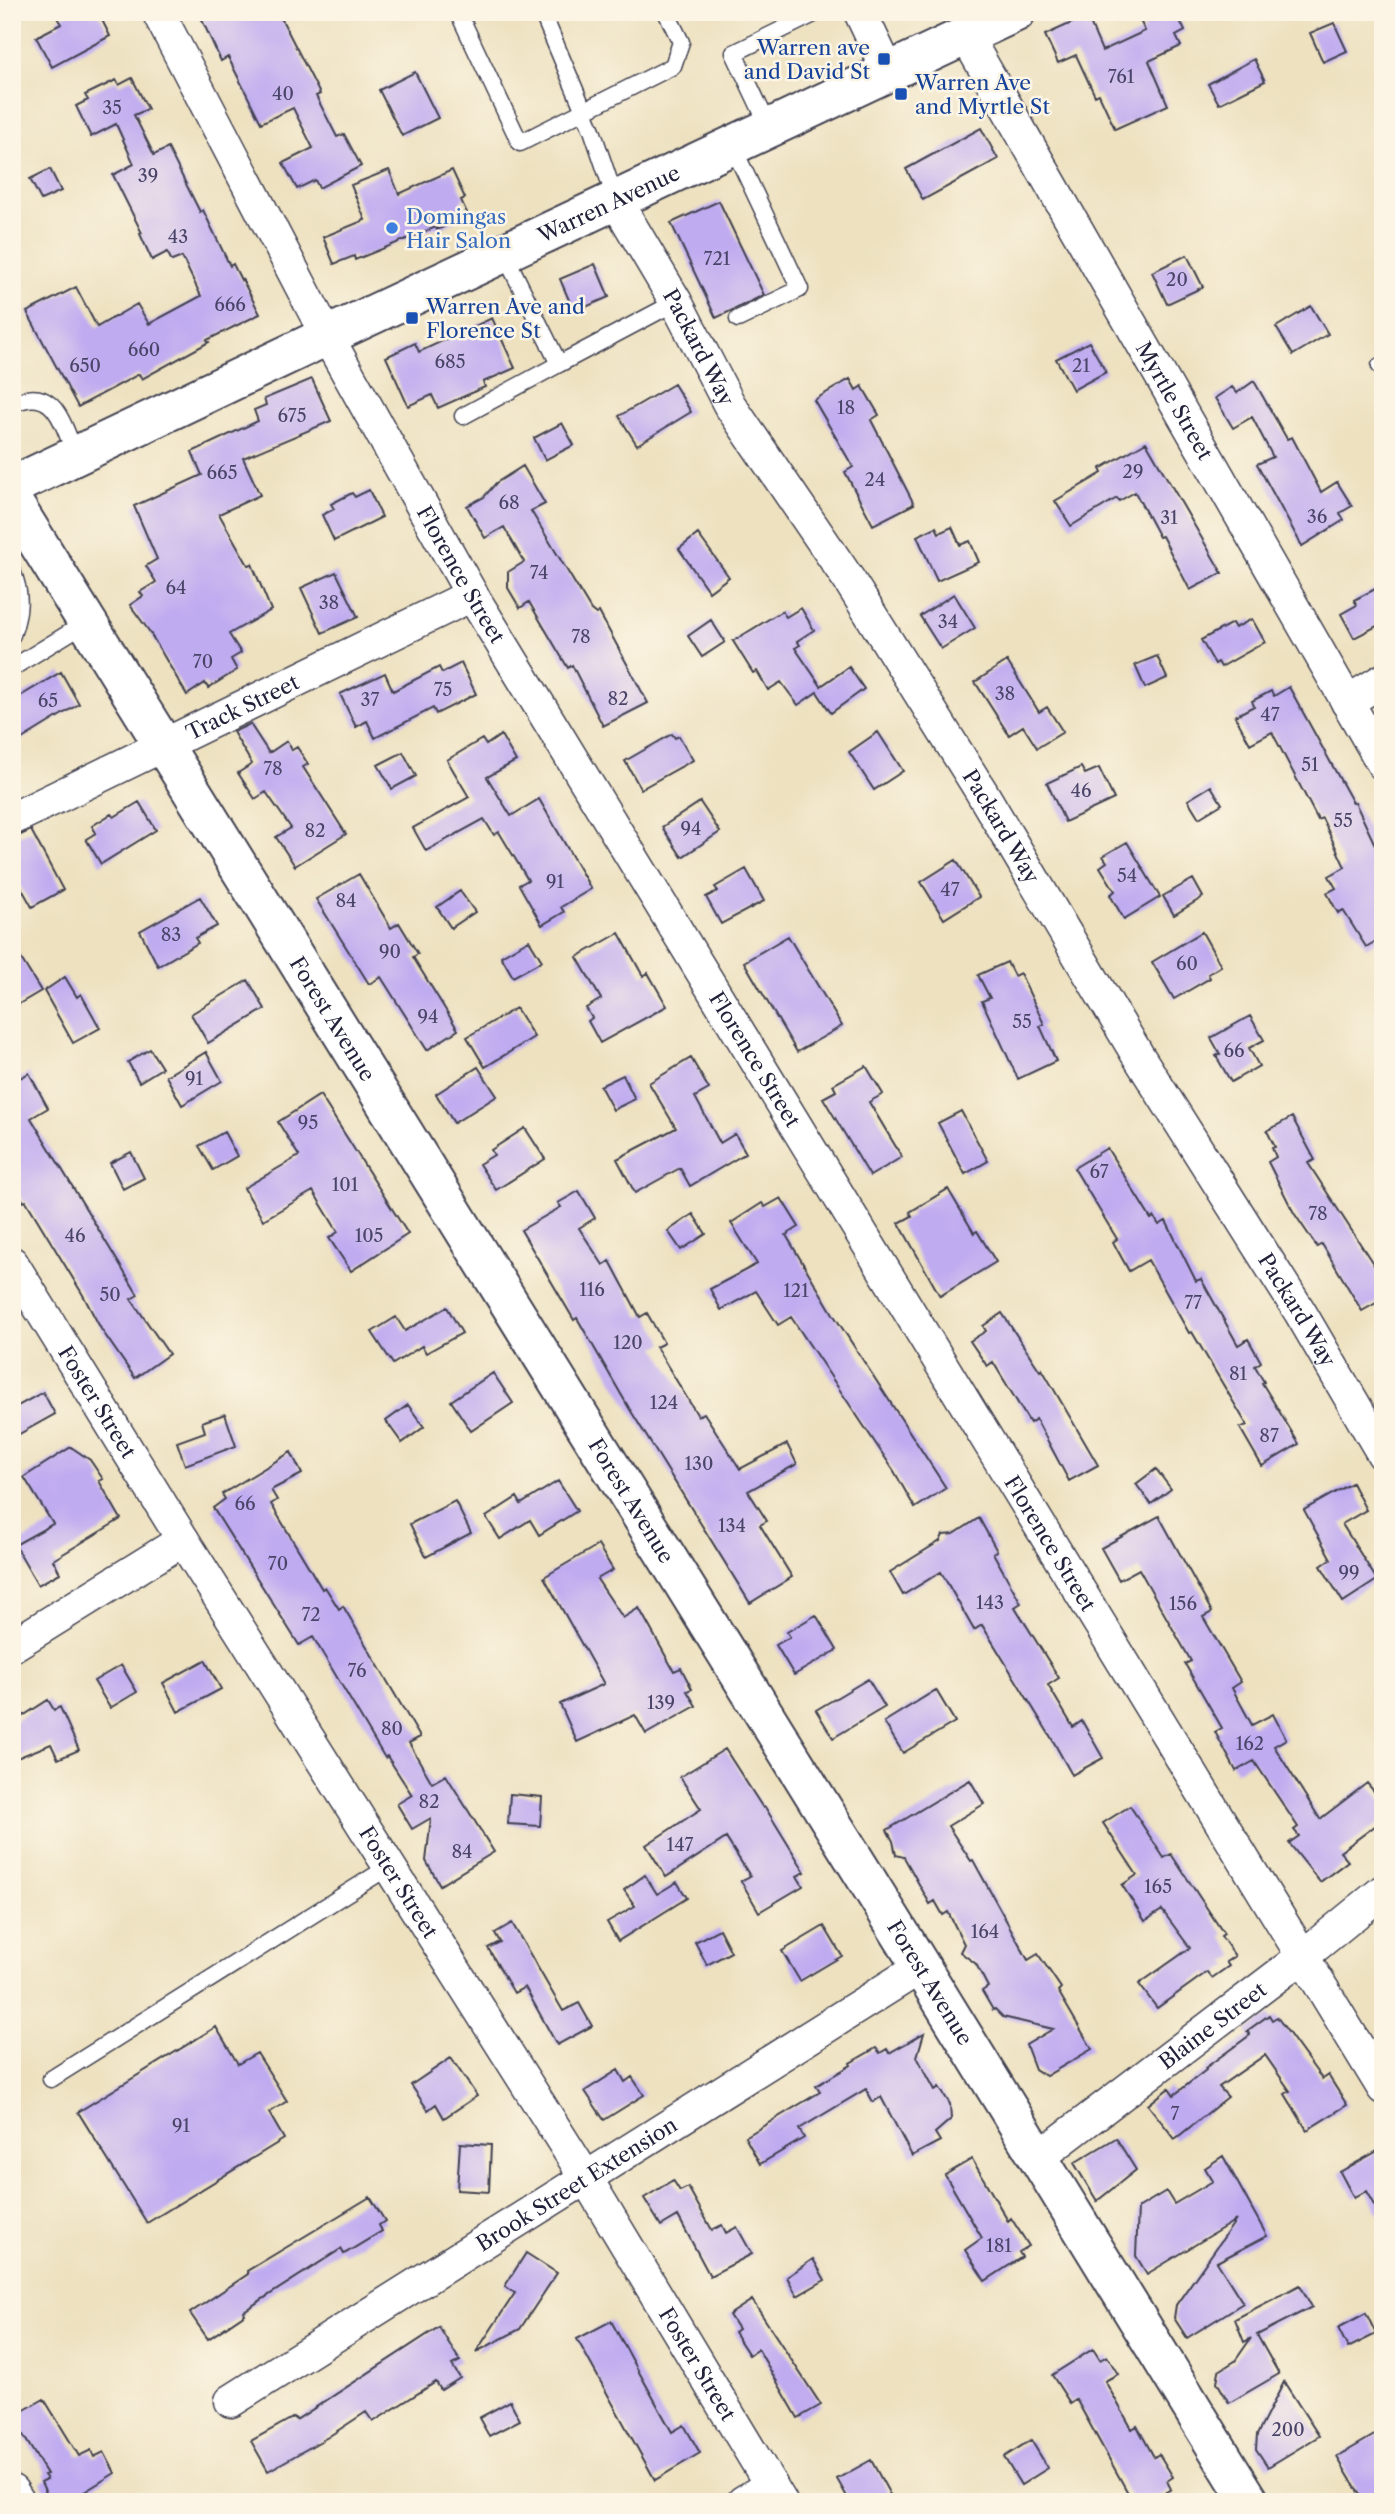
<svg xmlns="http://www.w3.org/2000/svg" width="1395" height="2514" viewBox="0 0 1395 2514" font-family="'Libre Caslon Text',serif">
<rect width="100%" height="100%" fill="#fcf5e5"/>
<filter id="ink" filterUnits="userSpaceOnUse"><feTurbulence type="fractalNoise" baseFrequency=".0143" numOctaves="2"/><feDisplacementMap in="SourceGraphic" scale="14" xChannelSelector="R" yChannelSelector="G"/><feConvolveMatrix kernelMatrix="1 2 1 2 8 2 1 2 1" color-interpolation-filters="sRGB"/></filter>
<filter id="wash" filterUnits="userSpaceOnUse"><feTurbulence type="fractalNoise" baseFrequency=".00686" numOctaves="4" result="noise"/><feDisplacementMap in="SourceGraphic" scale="28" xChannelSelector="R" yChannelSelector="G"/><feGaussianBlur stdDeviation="1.57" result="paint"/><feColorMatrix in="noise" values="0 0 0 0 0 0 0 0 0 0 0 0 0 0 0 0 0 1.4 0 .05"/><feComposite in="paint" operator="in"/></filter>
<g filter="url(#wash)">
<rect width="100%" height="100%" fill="#ede1c0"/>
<g id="blocks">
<path fill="#bfabf0" d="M70,12h28l12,24 -58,31 -16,-30 25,-13 -3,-5z
M218,12h60l42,82 -4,2 21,41 7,-3 17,32 -42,22 -4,-8 -18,9 -14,-26 30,-15 -20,-40 -32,15 -33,-66 -7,4 -19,-41z
M1136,12h40l9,19 -9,5 5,10 -32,15 19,44 -53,24 -16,-35 -4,2 -19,-41 -18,8 -13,-28 42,-19 15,35 43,-20z
M1334,23l13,28 -24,11 -13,-29z
M1254,59l11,22 -46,23 -11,-20z
M415,72l23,46 -36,18 -23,-46z
M132,78l16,31 -14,6 20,40 14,-7 32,64 3,-2 27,56 3,-2 8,16 1,-1 18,35 -53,26 2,2 -67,37 -3,-5 -61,33 -51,-95 49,-25 21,40 40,-23 12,20 52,-28 -19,-39 -10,4 -5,-9 -15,8 -12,-26 2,-1 -29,-58 21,-11 -18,-40 -25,13 -15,-31 12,-6 -3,-5 29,-14 2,-1 3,5z
M981,128l17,31 -75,41 -17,-31z
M50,169l11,22 -20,9 -11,-21z
M389,170l10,24 53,-24 13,28 -4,2 7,15 -31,15 -1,-3 -81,33 -1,-4 -20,8 -11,-27 42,-17 -14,-35z
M719,201l45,94 -48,23 -45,-95z
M1187,255l16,32 -36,17 -15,-32z
M595,264l14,33 -35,15 -14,-33z
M1311,306l17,28 -35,21 -17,-28z
M492,318l23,50 -32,14 2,5 -47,21 -6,-13 -24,11 -22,-49 29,-14 4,9z
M1089,342l17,30 -33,18 -17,-31z
M312,379l19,42 -88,37 17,37 -41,19 29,51 4,-1 19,46 -42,24 12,19 -10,6 6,11 -29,18 -3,-5 -18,12 -38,-64 -19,-26 13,-9 -3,-4 16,-10 -10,-16 11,-7 -23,-53 68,-31 -10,-23 66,-31 -4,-11 12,-5 -2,-6z
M850,379l6,11 6,-4 17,29 -8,5 43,84 -41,21 -28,-53 8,-5 -39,-67z
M1254,381l33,58 5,-2 29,55 16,-10 15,24 -12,7 4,7 -42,26 -45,-82 16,-7 -21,-40 -19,11 -18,-30 17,-11 5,6z
M674,384l17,28 -54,33 -18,-29z
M562,423l12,22 -29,15 -11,-22z
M1146,442l76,131 -32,17 -28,-54 -3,1 -24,-45 -16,9 -2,-3 -46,28 -16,-25 47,-28 -2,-4z
M523,466l22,38 -14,7 60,99 5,4 3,-2 49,91 -45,23 -31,-61 -4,3 -39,-66 -9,6 -12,-20v-16l16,-10 -20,-35 -19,11 -18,-32 17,-9 12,-14z
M369,490l13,27 -48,24 -12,-26 12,-6 -3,-5 21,-11 3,4z
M936,527l3,6 13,-6 8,18 10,-4 9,21 -42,19 -20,-45z
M698,534l31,43 -20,15 -30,-43z
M336,572l22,45 -36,16 -21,-45z
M1383,585v38l-29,15 -13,-24 16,-9 -3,-5z
M954,594l21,34 -34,21 -21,-33z
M801,608l13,22 -17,11 3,4 -5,3 26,38 28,-19 15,22 -33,24 -14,-21 -19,13 -17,-23 -13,8 -11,-19 -4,2 -20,-32 49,-30 4,6z
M1252,619l13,23 -44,25 -3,-5 -3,2 -14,-24 31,-17 3,5z
M711,620l14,22 -23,15 -14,-21z
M1157,656l10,22 -22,10 -10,-23z
M1007,661l32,51 8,-5 16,25 -26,16 -14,-22 -14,9 -34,-53z
M461,663l15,31 -40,20 -3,-6 -58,30 -8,-17 -11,6 -16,-33 45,-21 8,18 46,-24 3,6z
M61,672l18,32 -67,41v-44z
M1289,687l64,116 2,-1 28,60v75l-17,10 -23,-37 -5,3 -11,-20 9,-5 -7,-12 16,-9 -23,-49 -4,2 -46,-88 -22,12 -15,-28 19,-10 -2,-5 19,-10 3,5z
M250,724l19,29 18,-12 5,9 5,-3 11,17 -5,3 43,67 -51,32 -19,-29 15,-9 -25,-36 -11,7 -17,-26 14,-9 -19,-32z
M878,732l25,39 -29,19 -25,-38z
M672,734l3,4 4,-2 14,24 -52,29 -16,-28z
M501,735l15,26 -29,16 24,39 28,-17 52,90 -30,18 3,5 -22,13 -23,-40 9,-5 -29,-48 -5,3 -10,-16 -58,32 -13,-23 56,-31 -22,-37 35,-21 4,6z
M403,752l13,24 -24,13 -14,-24z
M1081,767l4,7 14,-6 15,31 -49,23 -18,-39z
M1211,786l11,18 -23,14 -11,-18z
M139,802l17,28 -55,34 -15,-25 10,-6 -4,-7 19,-12 3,3z
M700,802l20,30 -38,25 -20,-30z
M31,830l32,60 -31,17 -20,-36v-32z
M1127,842l33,55 -36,22 -14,-24 5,-4 -15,-24 7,-5 -4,-6z
M956,860l23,37 -35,22 -23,-37z
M746,869l18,32 -43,23 -15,-27 12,-6 -3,-4z
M359,874l32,54 8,-5 19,31 -5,3 45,73 -31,20 -46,-73 -12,7 -53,-85z
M1193,879l10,18 -29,18 -11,-19z
M460,891l15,21 -24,16 -14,-21z
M200,897l17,29 -22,12 3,5 -40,23 -18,-35z
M1202,932l19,34 -13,8 2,4 -36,21 -22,-37z
M619,933l24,43 5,-3 19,33 -67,37 -12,-22 4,-3 -6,-10 15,-9 -24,-42z
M788,936l54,90 -45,26 -53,-90z
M529,940l13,21 -29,16 -12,-21z
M12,944l29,47 -29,17z
M1007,962l7,14 6,-3 24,51 -4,2 16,35 -38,18 -36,-78 8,-3 -12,-23z
M65,977l12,20 4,-3 19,34 -27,15 -29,-52z
M248,980l17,29 -57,34 -17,-29z
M516,1008l18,29 -49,30 -18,-30z
M1250,1016l14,24 -15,8 10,18 -28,16 -15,-26 4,-2 -9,-16z
M150,1049l12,19 -23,14 -11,-20z
M206,1052l16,29 -40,24 -16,-29z
M691,1058l18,31 -14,8 25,46 15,-9 11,19 -56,33 -10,-18 -45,25 -18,-34 59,-31 -27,-45z
M866,1066l17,28 -14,8 33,55 -32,19 -47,-78 13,-7 -3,-6z
M478,1067l19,29 -43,27 -18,-29z
M29,1073l19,35 -17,10 107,177 -7,4 38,55 -34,24 -34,-49 -18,-34 -57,-94 -2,1 -12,-18v-102z
M623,1075l12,24 -22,11 -13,-24z
M320,1095l88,139 -57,37 -22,-33 9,-6 -25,-41 -50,29 -19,-32 55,-32 -21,-34z
M961,1111l27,50 -23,13 -27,-51z
M1292,1117l23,43 -7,3 75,116v20l-21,12 -40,-67 -5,3 -23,-34 -26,-51 8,-5 -4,-9 3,-1 -8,-16z
M525,1128l20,31 -49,31 -17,-26 15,-9 -3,-5z
M224,1132l13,24 -24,14 -14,-24z
M1107,1148l44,71 3,-2 5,8 7,-4 30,60 5,-2 37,66 10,-6 13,23 -6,4 9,16 -2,1 37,61 -37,22 -22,-38 7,-3 -55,-93 -3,1 -41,-73 -19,11 -16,-29 4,-3 -43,-71z
M131,1152l13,26 -21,11 -13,-26z
M948,1189l26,44 3,-2 19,31 -56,34 -41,-73 13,-7 -2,-4z
M579,1191l16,27 -16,10 24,37 7,-4 30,56 7,-4 17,30 -8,4 42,69 6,-3 36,56 47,-25 10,20 -49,27 19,30 -7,4 32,52 -42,26 -121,-195 -52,-90 -3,2 -53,-90 40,-23 -3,-4z
M781,1198l18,29 -13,8 47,79 113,174 -31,20 -21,-37 -103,-154 -13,8 -22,-34 -35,19 -11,-21 47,-25 -26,-41 31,-20 3,4z
M693,1214l13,20 -25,16 -13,-19z
M447,1307l15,26 -36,20 -4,-7 -29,18 -21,-32 24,-15 9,14z
M1002,1313l38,58 2,-2 56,96 -29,16 -33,-62 -6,4 -37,-61 -6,4 -17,-25 16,-10 -3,-5z
M493,1373l20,30 -42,28 -20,-30z
M43,1392l12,22 -43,24v-29z
M408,1405l16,22 -22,16 -16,-22z
M225,1414l11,32 -51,19 -8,-23 28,-10 -3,-10z
M71,1447l19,13 13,19 -4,2 22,38 -68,41 7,13 -22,12 -23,-40 38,-21 -29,-47z
M291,1452l11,22 -31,16 6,10 -6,4 51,85 3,-2 14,22 4,-3 77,131 -11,6 23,40 14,-8 48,77 -54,33 -14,-24 5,-43 -19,11 -15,-25 15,-9 -25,-39 -2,2 -72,-121 -14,8 -86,-137 12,-9 -3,-5z
M1156,1469l15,20 -20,15 -15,-20z
M558,1481l19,30 -38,24 -9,-15 -30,19 -14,-22 31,-20 4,7z
M1352,1483l14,27 -24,14 35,56 -34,22 -22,-36 10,-7 -27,-49z
M455,1501l16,32 -45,24 -16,-33z
M1159,1516l53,96 -9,5 38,65 -9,6 20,37 21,-11 13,25 -12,7 46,73 47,-36 16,19v18l-43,32 8,9 -28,21 -31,-39 10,-7 -5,-6 4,-3 -44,-66 -18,10 -21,-39 7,-4 -37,-64 6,-3 -52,-92 -20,11 -18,-32z
M979,1518l18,33 -4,2 28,50 -6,4 44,71 -11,7 25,42 9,-6 21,37 -31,17 -20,-36 -70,-114 -8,5 -33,-58 -38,23 -13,-23 50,-31 3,-6 11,-1z
M598,1545l15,25 -16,9 26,39 16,-10 35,63 7,-3 11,21 -5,2 9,15 -50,28 -11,-19 -58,27 -17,-38 44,-20 -60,-107z
M816,1615l21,35 -43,25 -18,-30 14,-8 -3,-5z
M205,1660l16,29 -43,23 -15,-29z
M121,1665l16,27 -27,16 -16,-27z
M868,1679l17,28 -52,31 -17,-28z
M936,1690l19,32 -52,31 -19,-31z
M48,1700l6,10 6,-3 19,43 -21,9 -7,-15 -39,16v-37z
M725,1749l38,59 2,-1 40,65 -8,4 6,10 -44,26 -18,-31 9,-5 -24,-38 -60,39 -20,-32 55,-36 -21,-32z
M970,1780l14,24 -36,22 23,35 2,-1 55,100 10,-6 23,34 -3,3 34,58 -46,27 -11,-7 -9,-24 27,-16 -50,-12 -8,-8 -2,1 -11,-19 6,-4 -12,-23 -16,-12 4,-8 -16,-32 -5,3 -8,-14 -5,3 -26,-47 -8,-2 -3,-14 -6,-11z
M510,1794l32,3 -2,29 -32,-2z
M1130,1806l34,52 7,-4 53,80 -3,2 14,20 -9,6 3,4 -17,12 -5,-6 -50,36 -18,-24 51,-36 -28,-38 -17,11 -23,-36 15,-10 -34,-52z
M645,1875l12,19 20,-12 10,16 -69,43 -11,-19 28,-16 -11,-16z
M512,1923l51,88 16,-8 13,23 -35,19 -32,-58 -11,6 -26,-45 12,-6 -5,-9z
M824,1926l18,30 -42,25 -18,-30z
M719,1929l12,23 -24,13 -12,-23z
M1269,2015l3,5 5,-3 45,62 6,-4 19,30 -40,25 -22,-36 5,-3 -25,-36 -46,32 9,10 -53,42 -27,-34 21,-17 5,7 32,-25 -1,-2 45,-33 -3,-4z
M216,2027l22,37 19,-11 30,48 -18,12 15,26 -137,84 -69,-111z
M924,2033l-7,24 18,33 4,-3 11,17 1,15 -16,14 5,8 -28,15 -31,-59 -8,5 -7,-13 -67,40 5,9 -44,26 -15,-27 75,-45 -4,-6 35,-21 -1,-2 26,-15 4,5 7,-4 2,4z
M451,2058l26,38 -33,22 -8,-14 -8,6 -17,-25z
M618,2070l7,12 7,-5 12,18 -40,25 -19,-29z
M1116,2138l20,32 -39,31 -23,-38z
M460,2143l31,2 -2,47 -32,-2z
M1383,2148v73l-17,-30 -12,7 -14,-26z
M1223,2156l44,80 -50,26 26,41 -56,35 -13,-20 2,-13 60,-85 -89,54 -11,-18 2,-48 28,-17 8,13 39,-23 -8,-13z
M972,2159l36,62 3,-3 18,28 -10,6 3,5 -37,24 -20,-31 17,-12 -37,-63z
M673,2180l7,11 8,-4 24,43 10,-5 4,8 11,-6 15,27 -42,22 -32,-60 -17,10 -17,-28z
M370,2197l15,24 -6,4 3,6 -38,23 -3,-5 -97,62 1,3 -37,25 -18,-26 58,-39 -1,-3z
M526,2253l31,20 -37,56 -44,23 39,-59 -10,-7z
M813,2259l12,21 -28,16 -10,-19z
M1300,2285l12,22 -55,28 22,39 -50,29 -12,-21 2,-11 16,-10 16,-23 -7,4 -9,-23z
M752,2300l69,105 -23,13 -40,-69 -9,6 -15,-23 4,-3 -9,-14z
M1366,2313l10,21 -28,14 -10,-20z
M611,2321l61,111 12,-7 16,28 -45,27 -78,-141z
M439,2327l21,34 -8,4 8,13 -19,12 -5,-8 -63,40 -7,-10 -38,25 -60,34 -17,-30 43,-24 2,3z
M1093,2349l7,11 7,-4 11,18 -13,7 27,48 5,-3 17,31 5,-3 14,23 -6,4 4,8 -22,13h-16l-57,-103 -6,4 -18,-28z
M1284,2382l35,54 -51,31 -12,-18 1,-14z
M44,2399l35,57 12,-6 3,7 10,-5 11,21 -47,29h-18l-9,-20 6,-3 -3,-4 3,-1 -35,-57z
M510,2401l10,19 -31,16 -10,-18z
M1383,2430v72h-19l-27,-45z
M1031,2440l17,28 -27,17 -17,-28z
M871,2460l23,42h-44l-13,-23z"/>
</g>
</g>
<g filter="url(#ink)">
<use href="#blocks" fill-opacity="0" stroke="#403f4f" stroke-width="2"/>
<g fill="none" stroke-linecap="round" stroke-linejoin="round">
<defs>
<path id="lane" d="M458,12l62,131 153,-77 8,-24 -15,-30
M542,12l50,118 24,71
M769,127l-35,-74 84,-41
M732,145l68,144 -62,30
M559,364l117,-62
M1380,366l3,-1
M12,404c43,-21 50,20 64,51
M463,416l96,-52 -55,-111
M12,571c10,23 8,41 0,64
M12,668l75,-46
M51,2079l339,-213"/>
<g id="street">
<path id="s1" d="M158,12l169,324 145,259 911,1493"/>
<path d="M860,12l28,59"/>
<path id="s2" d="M966,36l417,728"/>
<path id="s3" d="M616,201l60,101 53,102 120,176 132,211 156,263 163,258 83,142"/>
<path d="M1347,702l36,-22"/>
<path id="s4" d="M12,819l460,-224"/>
<path id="s5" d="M12,1263l171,277 403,638 195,324"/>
<path d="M12,1646l171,-106"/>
<path id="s6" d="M1038,2158l264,-201 81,-66"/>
<path id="s7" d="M231,2401l690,-434"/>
<path d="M12,2491l7,11"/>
<path d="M743,2502l28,-17"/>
</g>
<g id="secondary">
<path id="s8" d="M12,486l315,-150 689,-324"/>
<path id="s9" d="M12,501l909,1466 329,535"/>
</g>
</defs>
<use href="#lane" stroke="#403f4f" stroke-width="19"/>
<use href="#street" stroke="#403f4f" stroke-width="35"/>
<use href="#secondary" stroke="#403f4f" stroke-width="42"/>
<use href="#lane" stroke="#fff" stroke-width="16"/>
<use href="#street" stroke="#fff" stroke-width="32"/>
<use href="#secondary" stroke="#fff" stroke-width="38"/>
</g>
</g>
<g fill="#1a4fb4" stroke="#fcf5e5" stroke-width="2.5">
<rect x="877" y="52" width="14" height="14" rx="3.5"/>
<rect x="894" y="87" width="14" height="14" rx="3.5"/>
<rect x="405" y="311" width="14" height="14" rx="3.5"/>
</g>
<circle fill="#3f7fe0" stroke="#fcf5e5" stroke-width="2.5" cx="392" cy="228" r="7"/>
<g text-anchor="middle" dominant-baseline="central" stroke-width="5" stroke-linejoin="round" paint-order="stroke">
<g font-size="18" fill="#494468">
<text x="1121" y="77">761</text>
<text x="283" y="94">40</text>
<text x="112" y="108">35</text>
<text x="148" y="176">39</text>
<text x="178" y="237">43</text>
<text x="717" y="259">721</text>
<text x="1177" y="280">20</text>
<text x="230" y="305">666</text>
<text x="144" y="350">660</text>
<text x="450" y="362">685</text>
<text x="85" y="366">650</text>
<text x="1081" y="366">21</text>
<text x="846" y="408">18</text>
<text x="292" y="416">675</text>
<text x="1133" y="472">29</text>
<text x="222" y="473">665</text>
<text x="875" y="480">24</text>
<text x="509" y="503">68</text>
<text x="1317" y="517">36</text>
<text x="1169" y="518">31</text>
<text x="539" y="573">74</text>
<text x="176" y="588">64</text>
<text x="329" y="603">38</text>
<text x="948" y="622">34</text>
<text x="581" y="637">78</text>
<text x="203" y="662">70</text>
<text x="443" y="690">75</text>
<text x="1005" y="694">38</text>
<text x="618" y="699">82</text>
<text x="370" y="700">37</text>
<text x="48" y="701">65</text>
<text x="1270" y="715">47</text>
<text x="1310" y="765">51</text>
<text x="273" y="769">78</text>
<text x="1081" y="791">46</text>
<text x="1343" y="821">55</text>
<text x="691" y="829">94</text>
<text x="315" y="831">82</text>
<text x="1127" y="876">54</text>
<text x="555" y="882">91</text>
<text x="950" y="890">47</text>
<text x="346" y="901">84</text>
<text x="171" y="935">83</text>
<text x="390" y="952">90</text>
<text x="1187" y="964">60</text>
<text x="428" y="1017">94</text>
<text x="1022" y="1022">55</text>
<text x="1234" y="1051">66</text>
<text x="194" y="1079">91</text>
<text x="308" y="1123">95</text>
<text x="1099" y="1172">67</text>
<text x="345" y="1185">101</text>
<text x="1318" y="1214">78</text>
<text x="75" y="1236">46</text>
<text x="369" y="1236">105</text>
<text x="592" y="1290">116</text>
<text x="796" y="1291">121</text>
<text x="110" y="1295">50</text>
<text x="1193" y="1303">77</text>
<text x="628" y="1343">120</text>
<text x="1238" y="1374">81</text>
<text x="664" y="1403">124</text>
<text x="1269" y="1436">87</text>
<text x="699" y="1464">130</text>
<text x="245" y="1504">66</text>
<text x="732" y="1526">134</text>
<text x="278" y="1564">70</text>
<text x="1349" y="1573">99</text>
<text x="990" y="1603">143</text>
<text x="1183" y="1604">156</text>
<text x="311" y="1615">72</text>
<text x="357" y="1671">76</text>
<text x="661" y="1703">139</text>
<text x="392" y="1729">80</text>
<text x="1250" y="1744">162</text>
<text x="429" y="1802">82</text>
<text x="680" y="1845">147</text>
<text x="462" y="1852">84</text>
<text x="1158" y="1887">165</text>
<text x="985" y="1932">164</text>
<text x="1175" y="2114">7</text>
<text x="181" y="2126">91</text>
<text x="999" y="2246">181</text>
<text x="1288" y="2430">200</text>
</g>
<g font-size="21" fill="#164399" stroke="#fcf5e5" text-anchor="start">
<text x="870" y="47" text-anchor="end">Warren ave<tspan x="870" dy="24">and David St</tspan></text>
<text x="915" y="82">Warren Ave<tspan x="915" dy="24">and Myrtle St</tspan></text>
<text x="426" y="306">Warren Ave and<tspan x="426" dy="24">Florence St</tspan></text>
</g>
<g font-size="21" fill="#22223b" stroke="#fcf5e5">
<text stroke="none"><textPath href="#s8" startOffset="660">Warren Avenue</textPath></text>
<text stroke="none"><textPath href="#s3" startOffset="168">Packard Way</textPath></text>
<text stroke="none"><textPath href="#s2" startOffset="420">Myrtle Street</textPath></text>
<text stroke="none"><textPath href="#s1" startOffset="639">Florence Street</textPath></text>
<text stroke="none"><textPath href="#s4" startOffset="256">Track Street</textPath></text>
<text stroke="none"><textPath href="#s3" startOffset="735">Packard Way</textPath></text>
<text stroke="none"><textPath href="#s9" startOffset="609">Forest Avenue</textPath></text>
<text stroke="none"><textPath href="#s1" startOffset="1206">Florence Street</textPath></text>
<text stroke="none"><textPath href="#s3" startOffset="1302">Packard Way</textPath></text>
<text stroke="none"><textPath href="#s5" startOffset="163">Foster Street</textPath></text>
<text stroke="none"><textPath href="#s9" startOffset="1176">Forest Avenue</textPath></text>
<text stroke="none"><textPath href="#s1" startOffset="1773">Florence Street</textPath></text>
<text stroke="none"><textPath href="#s5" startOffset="730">Foster Street</textPath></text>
<text stroke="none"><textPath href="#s9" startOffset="1743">Forest Avenue</textPath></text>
<text stroke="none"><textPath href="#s6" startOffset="219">Blaine Street</textPath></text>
<text stroke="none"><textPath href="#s7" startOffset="408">Brook Street Extension</textPath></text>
<text stroke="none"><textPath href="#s5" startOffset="1297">Foster Street</textPath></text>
</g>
<g font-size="21" fill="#366cbe" stroke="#fcf5e5" text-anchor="start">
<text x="406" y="216">Domingas<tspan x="406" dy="24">Hair Salon</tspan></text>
</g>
</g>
<rect width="1395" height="2514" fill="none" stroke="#fcf5e5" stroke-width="42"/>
</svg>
